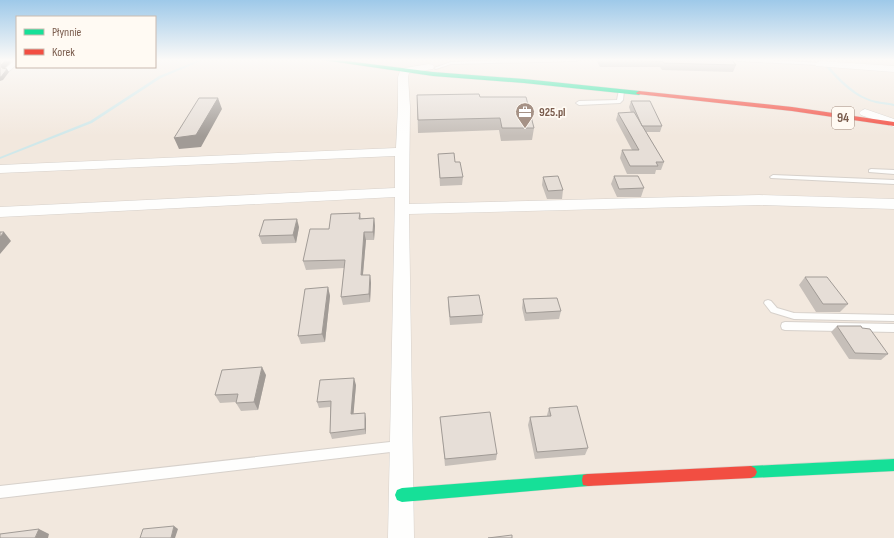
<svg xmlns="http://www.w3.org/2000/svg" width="894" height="538" viewBox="0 0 894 538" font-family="'Sofia Sans Condensed',sans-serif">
<rect width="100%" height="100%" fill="#f9f5f0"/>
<path fill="#f2e8de" d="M0,60h17v7h138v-7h739v478h-894z"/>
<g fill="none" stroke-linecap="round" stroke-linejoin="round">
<path fill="#d0e8ea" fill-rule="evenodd" d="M199,60h4l-42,18 -69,45 -92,36v-2l90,-36 69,-45z
M820,60h3c13,14 28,32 46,39 8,3 17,3 25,5v2c-9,-2 -19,-2 -27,-6 -19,-7 -34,-25 -47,-40z"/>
<defs>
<path id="lane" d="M15,60h2v4l-8,7h-4v-2z
M506,60h72l-2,1 -125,3 -15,5 -2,-1 17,-6z
M736,60h36l48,3 2,1 -2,1 -82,-4z
M619,90l5,1 -1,9 -3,3 -41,2 -3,-2 3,-2 38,-1z
M871,169l23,1v4l-25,-2v-2z
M773,175l121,5v4l-123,-6 -1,-1z
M768,300l3,1 6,7 17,5 100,2v6l-100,-2 -23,-7 -7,-9 1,-2z
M785,322l109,2v8l-109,-2 -3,-1 -1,-3 1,-3z
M399,441l4,1 1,4 -1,4 -4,1 -399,47v-12z"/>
<path id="street" d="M820,61l74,5v6l-78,-6 -1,-2z
M429,64l4,1 1,2 -1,2 -24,4 -1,4 2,30 -1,97 350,-9 135,4v10l-135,-4 -350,9 5,324h-26l7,-341 -395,20v-10l395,-19v-32l-395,17v-8l396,-17 2,-41v-30l2,-6 5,-3z
M865,109l29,10v8l-33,-12 -2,-2 2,-2z"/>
<path id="fast" d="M323,60h16l94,12 91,7 115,12 3,2 -3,2 -115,-12 -91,-7z
M894,459v12l-143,7 -4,-2 -2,-4 2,-4 4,-2z
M588,474l5,1 1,5 -1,5 -5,1 -186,16 -5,-2 -2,-5 2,-5 5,-2z"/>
<path id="jam" d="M639,91l153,16 102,15v4l-102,-15 -155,-17 -1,-1z
M751,466l4,2 2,4 -2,4 -4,2 -163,8 -5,-1 -1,-5 1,-5 5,-1z"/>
</defs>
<use href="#lane" stroke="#d7d1cb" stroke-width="2"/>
<use href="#street" stroke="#d7d1cb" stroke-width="1"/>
<use href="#fast" stroke="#d9d2cb" stroke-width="1"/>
<use href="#jam" stroke="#d9d2cb" stroke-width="1"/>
<use href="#lane" fill="#fefefd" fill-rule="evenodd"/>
<use href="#street" fill="#fefefd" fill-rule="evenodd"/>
<use href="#fast" fill="#16e098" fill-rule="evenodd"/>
<use href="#jam" fill="#f24e42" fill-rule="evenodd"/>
</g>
<path fill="#c6bfb9" d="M596,60h136l4,5 -3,7 -71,-2 -2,-3h-60z
M417,95l63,2 54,31 -2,12 -31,1 -2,-11 -81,3z
M631,101l31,25 -2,6h-14l18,30 -3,8h-5l-1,4h-28l-7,-16 2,-8h10l-16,-30 2,-7h13l-2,-6z
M438,154l17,8 8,15 -1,8 -22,1z
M614,176l30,12 -3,9h-24l-6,-13z
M543,177l20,13 -1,9h-15l-5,-14z
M360,213l1,5h13l1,8 -1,14h-8l-3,35h7l1,8 -1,19 -27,3 -2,-8 3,-29 -38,2 -3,-9 26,-32z
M299,227l-3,16 -34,1 -3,-8z
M805,277l43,27 -8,8h-24l-17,-27z
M328,287l2,9 -5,46 -24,2 -3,-8z
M448,297l35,18 -1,8 -32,2 -2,-20z
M523,299l38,12 -2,8 -34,2 -3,-13z
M837,326l25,2 26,26 -7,6 -32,-1 -18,-27z
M266,375l-8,35 -17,1 -5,-8v-1l-16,1 -5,-8z
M356,385l-3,29 13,5v15l-34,5 -2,-6v-26l-11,1 -2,-6z
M549,408l39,40 -3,7 -50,4 -7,-34 2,-8 17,-1v-1z
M440,417l57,37 -1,6 -51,6 -4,-42z"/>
<path fill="#a19b96" d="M6,60h4l1,2 -7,7 -2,-1 -1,-3z
M7,69l2,3 -6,8 -3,1v-4z
M218,98l4,11 -21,38 -22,2 -5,-11z
M374,218l1,8 -1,14 -1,-8z
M297,219l2,8 -3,16 -3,-8z
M4,232l7,9 -11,13v-17z
M364,232l2,8 -4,44 -1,-9z
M370,275l1,8 -1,19 -1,-8z
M328,287l2,9 -5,46 -3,-8z
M262,367l4,8 -8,35 -4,-8z
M354,378l2,7 -3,35 -2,-6z
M365,413l1,6v15l-1,-5z
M174,526l4,3 -3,9h-4z
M39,529l10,5 -1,4h-13z"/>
<path fill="#e6ded7" stroke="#a19b96" d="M0,60h6l-5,5 1,3 5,1 -6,8h-1z
M602,60h130l4,5 -72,-2 -2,-2z
M479,94l1,3h46l8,31h-32l-2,-10 -82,2 -1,-25z
M199,98h19l-22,37 -22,3z
M631,101h19l12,25h-20z
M634,112l30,50h-8l2,4h-28l-8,-16h17l-21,-37z
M454,153l1,9h5l3,15 -23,1 -2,-24z
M558,176l5,14 -15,1 -5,-14z
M614,176h24l6,12 -25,1z
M360,213l-1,6 15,-1 -1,14h-9l-3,43h9l-1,19 -28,3 4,-37 -42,1 7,-32h19l2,-15z
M297,219l-4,16 -34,1 5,-16z
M0,232h4l-4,5z
M805,277h22l21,27h-25z
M328,287l-6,47 -24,2 7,-47z
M479,295l4,20 -33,2 -2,-20z
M557,298l4,13 -35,2 -3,-14z
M837,326h24l1,2 8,1 18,25 -33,-1z
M262,367l-8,35 -18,1 2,-9 -23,1 7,-25z
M354,378l-3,36 14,-1v16l-35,4 1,-32 -14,1 3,-22z
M577,406l11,42 -51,4 -7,-35 21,-1 -2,-8z
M490,412l7,42 -52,5 -5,-42z
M174,526l-3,12h-31l3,-9z
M39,529l-4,9h-35v-4z
M512,535v3h-24z"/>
<linearGradient id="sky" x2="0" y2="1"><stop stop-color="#9ec9e9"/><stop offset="0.44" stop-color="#fcfaf8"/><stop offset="1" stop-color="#fcfaf8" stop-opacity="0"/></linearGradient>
<rect width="894" height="136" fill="url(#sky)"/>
<defs>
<symbol id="office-pin" viewBox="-11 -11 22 30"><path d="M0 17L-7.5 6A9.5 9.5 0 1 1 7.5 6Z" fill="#a69286" stroke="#fffaf3"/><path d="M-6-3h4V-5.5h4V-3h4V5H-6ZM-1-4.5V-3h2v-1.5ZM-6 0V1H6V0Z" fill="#fff"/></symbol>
</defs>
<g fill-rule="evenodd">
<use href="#office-pin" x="514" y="101" width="22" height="30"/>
</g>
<g text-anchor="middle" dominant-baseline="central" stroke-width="3.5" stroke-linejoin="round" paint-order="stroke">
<g font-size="12" font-weight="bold" fill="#7a5c4d" stroke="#fffaf3" text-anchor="start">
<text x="539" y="112">925.pl</text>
</g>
<rect fill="#fffaf3" stroke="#a28b7f" stroke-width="1" x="832" y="107" width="22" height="22" rx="3"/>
<g font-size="13" font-weight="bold" fill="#7a5c4d">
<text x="843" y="118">94</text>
</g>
</g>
<rect x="16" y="16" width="140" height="52" fill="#fffaf3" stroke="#cabbb1"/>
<rect x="24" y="29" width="20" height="6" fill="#16e098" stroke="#cabbb1"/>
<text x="52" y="36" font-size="12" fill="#7a5c4d">Płynnie</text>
<rect x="24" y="49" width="20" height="6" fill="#f24e42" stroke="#cabbb1"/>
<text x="52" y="56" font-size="12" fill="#7a5c4d">Korek</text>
</svg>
